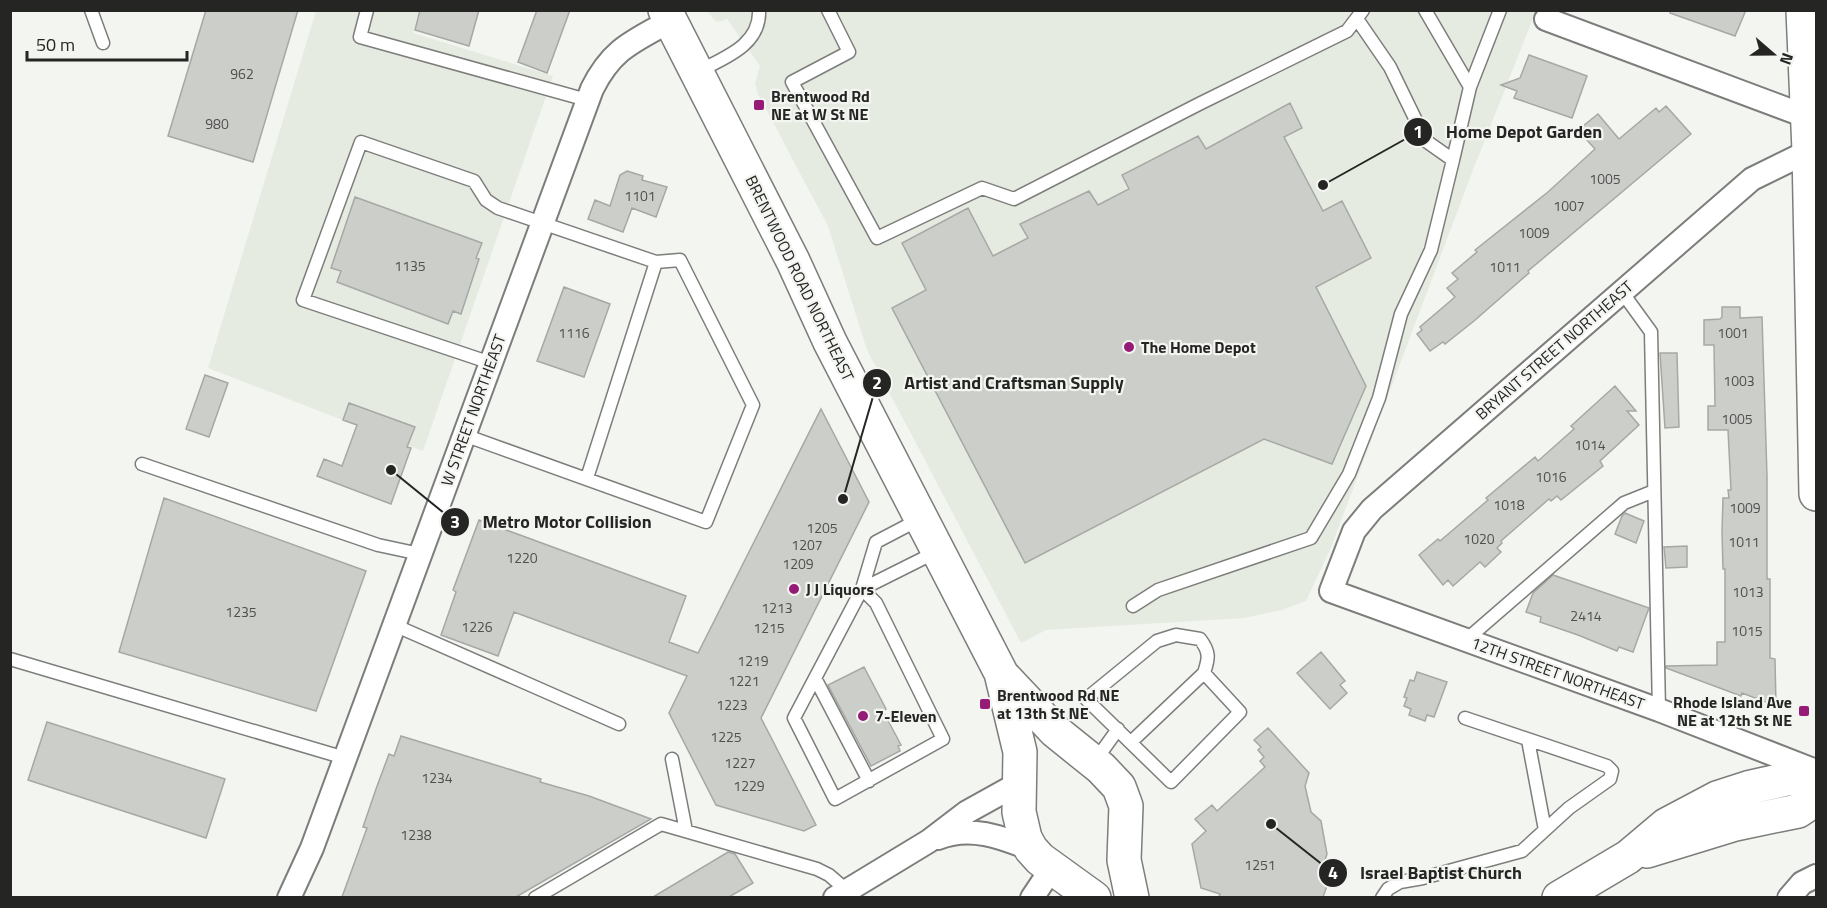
<svg xmlns="http://www.w3.org/2000/svg" width="1827" height="908" viewBox="0 0 1827 908" font-family="'Titillium Web',sans-serif">
<rect width="100%" height="100%" fill="#f3f5f1"/>
<path fill="#e6ebe1" d="M316,11h103l-6,22 140,43 -130,375 -215,-83z
M707,11h829l-63,159 -143,380 -24,51 -24,9 -38,8 -198,12 -25,13 -154,-293 -39,-124 -70,-132 -3,-11 5,-17 -33,-47 -8,3 -4,-1z"/>
<path fill="#ccceca" stroke="#a6a8a5" stroke-width="1.5" d="M206,10h92l-45,152 -85,-26z
M420,10h59l-10,36 -54,-16z
M537,10h33l-23,63 -29,-11z
M1671,10h75l-11,26 -65,-23z
M1529,55l58,21 -15,42 -58,-20 3,-7 -16,-6 19,-7z
M1290,103l12,25 -18,9 39,74 19,-10 29,57 -55,29 50,99 -34,78 -68,-25 -239,124 -133,-255 34,-18 -24,-47 66,-35 25,48 35,-18 -8,-14 69,-33 9,14 31,-16 -7,-14 76,-39 8,13z
M1666,106l25,28 -163,137 1,2 -55,48 -29,23 -2,-2 -13,9 -13,-17 5,-4 -2,-3 35,-30 -8,-9 11,-9 -6,-6 25,-21 -2,-2 73,-58 47,-43 -17,-19 20,-16 21,25 37,-31 3,4z
M627,171l16,5 -1,4 25,7 -11,30 -24,-9 -9,24 -35,-13 7,-19 15,6 10,-31z
M355,197l127,46 -6,15 3,1 -18,55 -8,-3 -5,13 -111,-42 4,-11 -10,-3z
M564,287l46,17 -26,73 -47,-16z
M1722,307h18v11l22,-1 5,159v103h3v79l5,1 1,47 -34,-13 -1,3 -75,-28v-2l51,-1v-23h8v-73h-2l-1,-37 1,-34h6l-1,-8h3l-3,-60h-20v-24h7l-1,-61h-10v-25l16,-1 2,-2z
M1660,353h17l2,74 -14,1z
M205,375l23,8 -19,54 -23,-8z
M1615,386l21,25h-9l12,14 -39,36 3,5 -42,34 -4,-4 -6,5 -2,-2 -48,42 1,2 -5,5 4,4 -16,15 -5,-5 -27,24 -5,-6 -5,5 -24,-30 19,-16 2,2 48,-41 -2,-2 49,-41 3,4 36,-32 -3,-3z
M349,403l66,24 -8,20 4,1 -20,56 -74,-28 7,-17 18,7 15,-41 -14,-5z
M821,409l48,93 -108,216 55,107 -12,6 -88,-26 -47,-92 18,-37 -173,-64 -16,44 -57,-21 15,-43 -3,-2 26,-70 207,76 -17,46 29,11z
M164,498l202,73 -50,140 -197,-59z
M1625,513l19,8 -8,22 -21,-9 7,-18z
M1687,546v21l-21,1 -2,-21z
M1553,575l96,33 -16,44 -14,-5 -2,4 -39,-16 -38,-13 1,-5 -15,-5 7,-19z
M1321,652l24,29 -5,4 7,8 -17,16 -33,-36z
M864,667l22,42 -3,2 18,34 -3,1 2,5 -29,15 -43,-81z
M1417,672l30,10 -13,35 -7,-2 -2,6 -16,-6 2,-6 -7,-3 3,-8 -3,-1 6,-17 4,1z
M47,722l178,57 -19,59 -178,-58z
M1268,728l41,45 -4,13 6,26 10,9 6,33 -4,12 4,20 -4,11h-104l1,-3 -19,-6 -9,-44 14,-13 -11,-12 17,-14 5,6 48,-44 -5,-6 4,-4 -6,-7 3,-3 -7,-7z
M401,736l140,43 -1,3 49,14 62,23 -135,78h-174l25,-69 -4,-1 13,-38 13,-35 5,2z
M728,852l7,2 18,29 -24,14h-76z"/>
<g fill="none" stroke-linecap="round" stroke-linejoin="round">
<defs>
<path id="lane" d="M91,10l12,33
M367,10l-7,27 227,63
M828,10l21,42 -57,30 85,156 105,-50 32,11 185,-95 148,-73 16,-21
M1425,10l45,77
M1357,19l33,48 36,74 27,19 17,-73 30,-77
M699,71c25,-13 62,-26 60,-61
M1622,292l29,40 8,378
M464,435l242,87 47,-117 -73,-145 -24,2 -158,-54 -12,-8 -12,-19 -113,-39 -58,158 188,63
M142,464l236,81 42,9
M587,478l69,-216
M920,519l-44,23 -14,47 -68,129 41,81 108,-60 -67,-136 -14,-14 74,-37
M1133,606l25,-16 153,-52 38,-64 30,-76 22,-84 30,-64 22,-90
M394,625l225,99
M1466,640l158,-137 30,-12
M10,659l335,99
M815,678l54,103
M1528,740l17,90
M1131,742l73,-69 36,39 -69,70 -85,-83 71,-58 19,-6 24,4c10,13 9,19 4,34
M672,759l14,72
M1095,761l23,-32
M535,898l126,-74 156,45 12,6 22,19
M1382,898l6,-9 12,-7 23,-4 99,-27 47,-43 41,-29 2,-8 -5,-5 -142,-48"/>
<path id="street" d="M1546,19l270,101
M1816,146l-7,5 -57,28 -380,330 -18,22 -23,60 328,119 157,61
M938,838c32,-13 63,-1 93,11
M289,898l23,-50 280,-759c20,-40 40,-47 78,-68
M835,898l94,-57 38,-29 54,-30
M1032,898l20,-30
M1789,898l13,-15 14,-7"/>
<path id="secondary" d="M1647,851l88,-27 63,-13 18,-12
M1559,898l69,-41 38,-32 51,-27 34,-11 36,-8 10,-1 19,12"/>
<path id="primary" d="M665,10l128,251 37,81 171,331 19,79 -1,60 6,26 6,11 9,10 54,39
M1803,10l6,141 7,343
M1002,675l53,56 46,37 18,19 7,19 -2,54 8,38"/>
</defs>
<use href="#lane" stroke="#7d7e7b" stroke-width="15"/>
<use href="#street" stroke="#7d7e7b" stroke-width="26"/>
<use href="#secondary" stroke="#7d7e7b" stroke-width="36"/>
<use href="#primary" stroke="#7d7e7b" stroke-width="36"/>
<use href="#lane" stroke="#fff" stroke-width="12"/>
<use href="#street" stroke="#fff" stroke-width="22"/>
<use href="#secondary" stroke="#fff" stroke-width="33"/>
<use href="#primary" stroke="#fff" stroke-width="33"/>
</g>
<g fill="#951b76" stroke="#f3f5f1" stroke-width="2">
<rect x="753" y="99" width="12" height="12" rx="3"/>
<circle cx="1129" cy="347" r="6"/>
<circle cx="794" cy="589" r="6"/>
<rect x="979" y="698" width="12" height="12" rx="3"/>
<rect x="1798" y="705" width="12" height="12" rx="3"/>
<circle cx="863" cy="716" r="6"/>
</g>
<g text-anchor="middle" dominant-baseline="central" stroke-width="4.5" stroke-linejoin="round" paint-order="stroke">
<g font-size="14" fill="#4f4f4e">
<text x="242" y="73">962</text>
<text x="217" y="123">980</text>
<text x="1605" y="178">1005</text>
<text x="640" y="195">1101</text>
<text x="1569" y="205">1007</text>
<text x="1534" y="232">1009</text>
<text x="410" y="265">1135</text>
<text x="1505" y="266">1011</text>
<text x="574" y="332">1116</text>
<text x="1733" y="332">1001</text>
<text x="1739" y="380">1003</text>
<text x="1737" y="418">1005</text>
<text x="1590" y="444">1014</text>
<text x="1551" y="476">1016</text>
<text x="1509" y="504">1018</text>
<text x="1745" y="507">1009</text>
<text x="822" y="527">1205</text>
<text x="1479" y="538">1020</text>
<text x="1744" y="541">1011</text>
<text x="807" y="544">1207</text>
<text x="522" y="557">1220</text>
<text x="798" y="563">1209</text>
<text x="1748" y="591">1013</text>
<text x="777" y="607">1213</text>
<text x="241" y="611">1235</text>
<text x="1586" y="615">2414</text>
<text x="477" y="626">1226</text>
<text x="769" y="627">1215</text>
<text x="1747" y="630">1015</text>
<text x="753" y="660">1219</text>
<text x="744" y="680">1221</text>
<text x="732" y="704">1223</text>
<text x="726" y="736">1225</text>
<text x="740" y="762">1227</text>
<text x="437" y="777">1234</text>
<text x="749" y="785">1229</text>
<text x="416" y="834">1238</text>
<text x="1260" y="864">1251</text>
</g>
<g font-size="16" font-weight="bold" fill="#252524" stroke="#f3f5f1" text-anchor="start">
<text x="771" y="96">Brentwood Rd<tspan x="771" dy="18">NE at W St NE</tspan></text>
<text x="1141" y="347">The Home Depot</text>
<text x="806" y="589">J J Liquors</text>
<text x="997" y="695">Brentwood Rd NE<tspan x="997" dy="18">at 13th St NE</tspan></text>
<text x="1792" y="702" text-anchor="end">Rhode Island Ave<tspan x="1792" dy="18">NE at 12th St NE</tspan></text>
<text x="875" y="716">7-Eleven</text>
</g>
<g font-size="16" fill="#252524" stroke="#f3f5f1">
<text transform="translate(800 278) rotate(64)">BRENTWOOD ROAD NORTHEAST</text>
<text transform="translate(1554 350) rotate(-41)">BRYANT STREET NORTHEAST</text>
<text transform="translate(473 410) rotate(-70)">W STREET NORTHEAST</text>
<text transform="translate(1558 673) rotate(20)">12TH STREET NORTHEAST</text>
</g>
</g>
<path fill="none" stroke="#252524" stroke-width="2" d="M1323 185L1418 132M843 499L877 383M391 470L455 522M1271 824L1333 873"/>
<g fill="#252524" stroke="#f3f5f1" stroke-width="2">
<circle cx="1323" cy="185" r="6"/>
<circle cx="843" cy="499" r="6"/>
<circle cx="391" cy="470" r="6"/>
<circle cx="1271" cy="824" r="6"/>
<circle cx="1418" cy="132" r="15"/>
<circle cx="877" cy="383" r="15"/>
<circle cx="455" cy="522" r="15"/>
<circle cx="1333" cy="873" r="15"/>
</g>
<g font-size="18" text-anchor="middle" font-weight="bold" fill="#fff">
<text x="1418" y="138">1</text>
<text x="877" y="389">2</text>
<text x="455" y="528">3</text>
<text x="1333" y="879">4</text>
</g>
<g font-size="18" text-anchor="middle" font-weight="bold" fill="#252524" stroke="#f3f5f1" stroke-width="4.5" stroke-linejoin="round" paint-order="stroke">
<text x="1524" y="138">Home Depot Garden</text>
<text x="1014" y="389">Artist and Craftsman Supply</text>
<text x="567" y="528">Metro Motor Collision</text>
<text x="1441" y="879">Israel Baptist Church</text>
</g>
<rect width="1827" height="908" fill="none" stroke="#252524" stroke-width="24"/>
<g transform="translate(1773 54) rotate(110)" stroke="#f3f5f1" stroke-width="4.5" paint-order="stroke">
<path d="M0-4.5L10 22L0 15L-10 22Z" fill="#252524"/>
<text y="-9" font-size="16" font-weight="bold" text-anchor="middle" fill="#252524">N</text>
</g>
<path d="M27 51v9h160v-9" fill="none" stroke="#252524" stroke-width="3"/>
<text x="36" y="51" font-size="18" fill="#252524" stroke="#f3f5f1" stroke-width="4.5" paint-order="stroke">50 m</text>
</svg>
